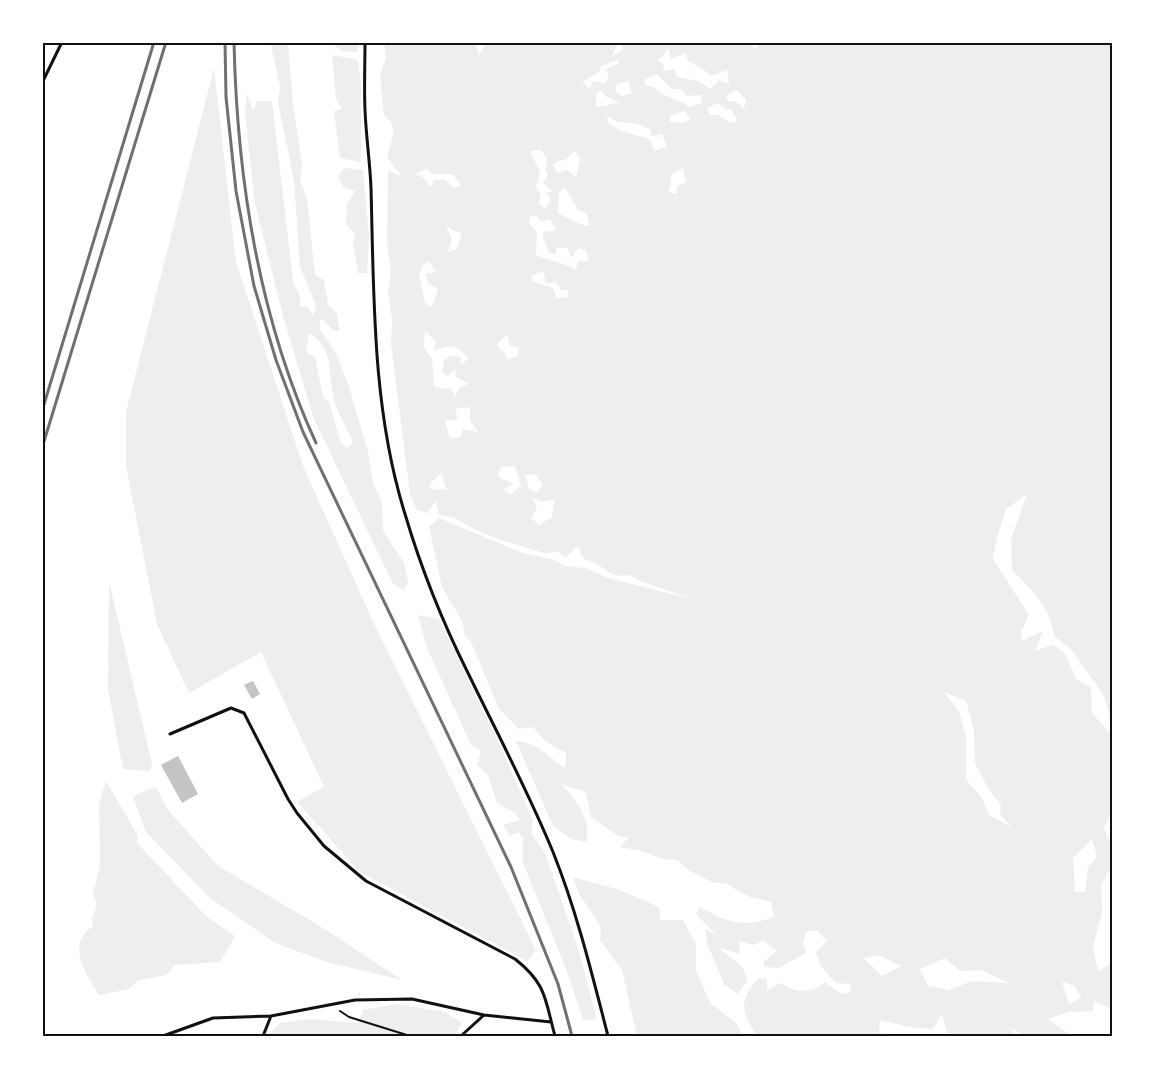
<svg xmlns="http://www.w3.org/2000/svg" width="1155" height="1079" viewBox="0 0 1155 1079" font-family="'Sofia Sans Condensed',sans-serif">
<rect width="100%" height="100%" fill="#fff"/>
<path fill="#eee" fill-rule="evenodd" d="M273,42l15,1 5,61 9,60 -2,15 7,20 8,76 9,5 4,24 9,10 2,17 -6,-1 -10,-11 -3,1v9l16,24 13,34 19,65 5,31 9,19 1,28 21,33 4,20 -4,7 -11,-6 -79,-165 -30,-99 -29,-116 -10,-89 2,-22 6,17 4,-9h15l21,180 7,16v10l7,-1 6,10 3,-10 -16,-40 -6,-86 -16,-77 2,-17 -9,-41zM309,333c27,16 18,44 26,70 4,13 12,26 18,39l-6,6 -6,-5 -12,-41 -6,-5 -8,-40 -9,-5z
M334,43v-1l26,1 -3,9 -15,-1 -9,-7z
M384,43h92l3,12 5,-8 -1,-4h135l-6,13 11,-6 -1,-8 53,1 2,3 5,-3 66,-1 7,7 5,-7 352,1v681l-8,-28 -32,-46 -18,-14c-3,-28 -23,-47 -42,-66l-1,-31 16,-45 -21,15 -8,25 -5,25 36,56 -8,17 1,9 21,-10 -8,20 17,-6 13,8 11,26 15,8 1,26 20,22v77l-8,16 8,20v18l-11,19 1,27 -9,35 5,24 13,-8 1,-4v50l-18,-8 -1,10 -24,1 -21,7 24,17h-46l-15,-7 5,7h-52l-17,-3 -5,-19 -9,15 -24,-2 -29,-7 -1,13 20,3h-142c-16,-23 -19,-36 2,-58l8,1v11l14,-7c13,10 32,11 44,-1l16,12 10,-2 -1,-8 -14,-1 -15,-17 -5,-14 11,-11 -9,-10h-11l-4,11 3,11 -27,15 -14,-1 -2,-5 14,-11 -14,-10 -10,4 -14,-4 1,13 -20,-6c11,13 24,12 27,33l-10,13 -13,-10 -16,-38 -3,-17 12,7 -21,-22 3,-7c29,15 42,22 75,10l-3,-15 -21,-5 -25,-14h-11l-24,-12 -13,-11 -15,-1 -20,-8 -22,-4 8,-9 -10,-2 -27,-19 -5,-25 -25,-8c14,14 32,38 25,58l-15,-3 -18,-13 -37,-85c24,2 31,16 49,27l1,-15 -21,-12 -12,-14 -14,2 -20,-20 -28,-67 -6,-6 -3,-15 -20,-34 -13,-60 10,-9 83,35 33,7 10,6 20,2 23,10 84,21 -52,-18 -10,-6c-26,5 -26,-15 -46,-15l-6,-14 -12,11 -8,-5 -14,1 -46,-14 -26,-11 -19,-11 -14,-2 -3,-14 -9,12 -10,-3 -7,-16 -19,-151 1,-24 -4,-27 3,-20 -4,-29 1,-72 14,5 -15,-18 7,-26 -3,-10 -7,-7 -4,-38 6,-20zM668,48l3,11 15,-6 2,8 15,8 8,7 16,-6 2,14 -10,-4 -9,9 -11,-8 -22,-4 -3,-8 -10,2 -1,-7 -6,-4 6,-3zM620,59l-2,5 -12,5 3,7 -4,7 -12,-2 -3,8 -8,-7 17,-10 2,-6zM657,74l15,15h9l5,7 15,-1 1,8 -13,4c-8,-6 -12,-7 -22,-11 -9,-3 -8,-8 -22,-11v-6zM628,81l4,12 -10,3 -7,-5 2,-7zM600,90l6,6 14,7 -24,4v-12zM737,90l9,10 -2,9 -7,-7 -9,-1 -2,-5zM718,103l8,7 5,-1 7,12 -8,2 -12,-8h-8l-3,-7zM684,111l7,9 -10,3 -11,-1v-6zM607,116l11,6 20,2 12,5 2,7 10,-2 5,12 -12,5 -6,-12 -27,-8 -14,-8zM541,150l6,9 -2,10 3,6 -5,8 10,8 -7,2 5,7 -6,9 -6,-6 2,-7 -5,-10 4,-14 -10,-21zM575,151l5,9 -4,17 -9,-7 -10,3 -4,-8 4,-4 8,-1zM683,168l3,14 -9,4v8l-8,-2 3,-18zM426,169l6,5h21l8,11 -7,3 -9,-8h-10l-5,7 -6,-9 -9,-4zM565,187l13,23 9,4 2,12c-13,-2 -19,-7 -31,-13l1,-20zM536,215l5,6 9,-2 6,11 -13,2 1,8 5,13 7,1v-6h11l5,10 6,-10 8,3 2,10h-10l-2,9c-13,-8 -26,-9 -40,-15l1,-22 -8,-10 1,-6zM445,224l7,6 10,3 -5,16 -9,3 4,-14zM429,262l7,10 -11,2 4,10 9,5 -6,18 -7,-4 -6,-28 4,-10zM543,271l3,12h11l4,7h7v7l-11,1 -4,-10 -21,-7 -1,-5zM425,331l10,10v9c16,-6 22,-5 33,8l-7,8v-9l-10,-1 -7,4 -2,12 6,4 7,-7 1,8 13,7 -9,3 -5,9 -4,-8 -9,1 -8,-3 -2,-27 -8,-12zM507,334l3,12 9,2 -1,8 -11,4 -3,-8 -5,-3 -2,-5zM470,407v13l8,12 -15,-3 -2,8 -11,1 -5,-17 12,-1 -1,-11zM515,466l6,19 -10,9 -8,-4 10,-6 -15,-7 2,-10zM441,473l6,17 -16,-1 -1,-5zM535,474l8,11 -7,7 -7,-3 -4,-14zM533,498l10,4 11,-3 -2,18 -13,8 -8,-7 6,-9zM944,692l22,9 8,29 1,33 13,25 13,17 -1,9 11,13 -22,-12 -7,-17 -16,-18v-43l-7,-26zM1092,839l5,18 -9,10 -3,25h-10l-2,-34zM878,955l23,11 -19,10 -19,-18zM945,958l15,13 22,-1 26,13 -36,-2 -23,9 -21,-4 -8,-17zM1062,982l12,3 7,13 -12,6z
M332,55l26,5 3,22v80l-21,-4 -6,-47 8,-2 -6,-10z
M214,68l22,194 67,204 72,160 161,324 -9,11 -167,-89 -63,-70 27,-15 -63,-135 -72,41 -32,-69 -31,-158v-54z
M344,168l19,2 6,67 -2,36h-9l-5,-29 2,-10 -9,-10 1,-20 8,-13 -12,-4 -5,-11z
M109,581l43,183 -3,7 -26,-2 -15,-79z
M418,615l21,4 57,118 37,83 -2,13 14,20 34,98 18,68 -14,1 -17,-51 -43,-106v-24l-4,-7 -10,4 -6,-11 17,-5 -6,-8 -17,-9 -9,-28 -11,-10 4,-15 -10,-5 -44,-97z
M106,781l32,55 -1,7 69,73 29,20 -15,26 -45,3 -9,10 -29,6 -8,8 -30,6c-13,-21 -34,-50 -6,-69l-1,-7 5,-15 -4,-9 7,-30 -1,-62z
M156,787l12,23 50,56 110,65 74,49 -72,-17 -55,-20 -65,-45 -64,-66 -13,-36z
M573,877l47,13 39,17 1,13h23l13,24v26l14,33 26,20 7,13h-106l-15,-66 -22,-30 1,-13 -23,-35z
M396,1004l49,8 17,11 -7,12 -8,1h-180l13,-13 30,-4 48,4 5,-13z"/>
<path fill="#c4c4c4" d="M253,681l7,13 -8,5 -8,-14z
M178,756l20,38 -16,9 -21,-38z"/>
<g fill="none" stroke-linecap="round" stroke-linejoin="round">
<path stroke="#111" stroke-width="2" d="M340,1011l9,6 61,19"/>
<path stroke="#111" stroke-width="3" d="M365,42c0,23 -1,46 0,68 1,26 5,52 6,78 3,108 1,221 34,326 16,54 38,109 63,159 29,60 60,118 85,179 24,60 39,122 55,184
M42,83l20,-41
M170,734l61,-26 13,5 44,86 9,14 27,33 42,35 149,78c32,25 30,41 40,77
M163,1036l50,-18 58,-2 84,-16 57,-1 72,16 67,7
M263,1036l8,-20
M461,1036l23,-21"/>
<path stroke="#707070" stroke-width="3" d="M225,42l1,55 10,94 18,95 22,74 27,72 208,435 47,117 14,52
M234,42c3,136 25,277 82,401
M42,411l112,-369
M42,448l124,-406"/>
</g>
<rect width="1155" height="1079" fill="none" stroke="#ffffff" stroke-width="88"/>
<rect x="44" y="44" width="1067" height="991" fill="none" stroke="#111" stroke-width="2"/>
</svg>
